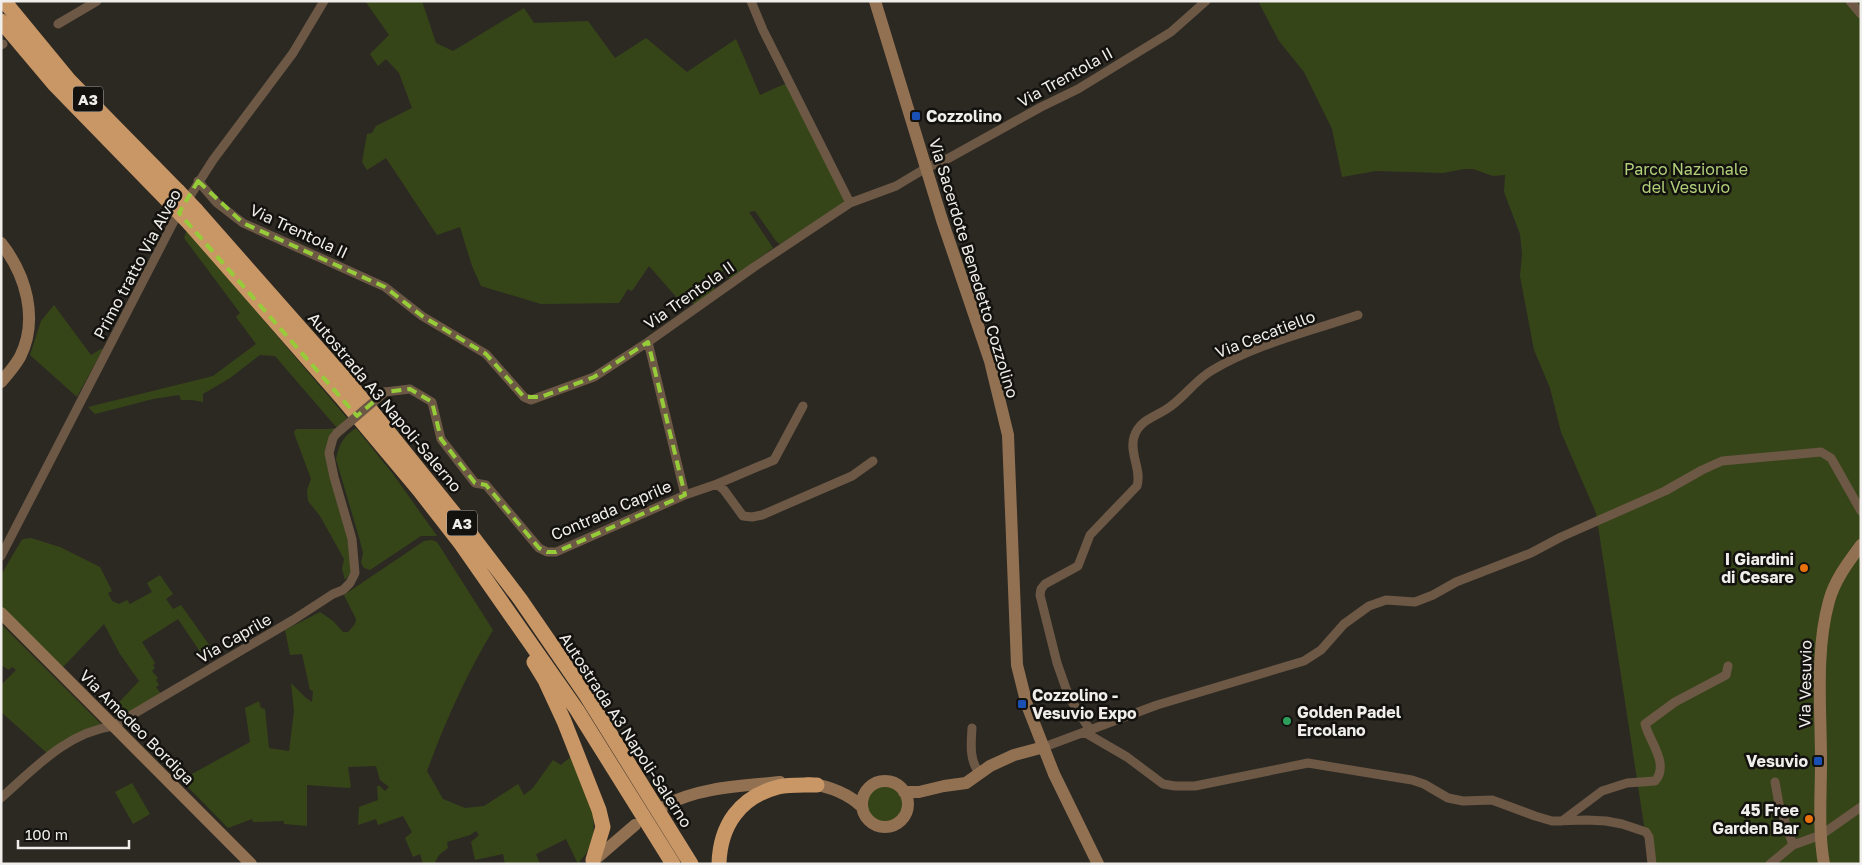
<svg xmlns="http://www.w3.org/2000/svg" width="1862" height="865" viewBox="0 0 1862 865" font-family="'Golos Text',sans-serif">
<rect width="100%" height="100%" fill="#2c2923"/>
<path fill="#364518" d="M365,1h57l14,42 17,8 71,-43 10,15 54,-2 27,37 31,-20 41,34 49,-33 24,56 27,-12 59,122 -66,39 -4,-3 -21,-30 -6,1 24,36 -43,31 -7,-8 -15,10 7,8 -20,16 -10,-8 -6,3 -30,-34 -17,25 -4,-2 -9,14 -78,1 -60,-18 -9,-20 -12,-39 -23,8 -51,-77 -19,12 -5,-8 5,-28 5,-1 4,-7 36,-18 -13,-35 -13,-14 -8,7 -8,-12 19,-19z
M1258,1h603v863h-211l-54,-351 -35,-81 -11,-44 -16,-38 -14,-74 2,-22 -2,-20 -16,-42 1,-17 -12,1 -20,-7h-9l-21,4 -67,-2 -34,6 -10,-48 -28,-57 -25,-31z
M187,230l160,188c-14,14 -21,31 -19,51l24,80 -1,23 -6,8 -3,-11 2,-10 -24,-43 -12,-15 -1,-11 4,-11 -17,-46 1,-3 2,-1h30l10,-1 -62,-72 -15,-1 -30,23 -27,16v8l-11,-2h-11l-2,-5 -26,4 -58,15 -7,-7 125,-31 43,-32 -20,-27 4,-4 -56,-75z
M54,305l37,50 10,-6h2l-26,48 -47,-42 11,-34z
M356,428l37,46 44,62h-16l-51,34 -6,-2 -3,-5 2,-10 -3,-12 -24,-82c3,-15 7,-22 20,-31z
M31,538l29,9 40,20 12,24 -4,2 4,8 7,3 8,-4 3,4 22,-12 -5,-9 13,-8 13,19 -7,5 7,10 8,-4 29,41 -9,7 -23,-34 -36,23 13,21 -2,2 2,3 -3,3 6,7 -2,2 3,5 -3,2 5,7 -39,26 -10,-10 27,-29 -19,-27 -16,-30 -41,43 -62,-61v-31l20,-34 2,-2z
M432,540l5,2 56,88c-27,45 -48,92 -66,141l16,28 22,9 19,-2 34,-22 6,11 9,-7 20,-28 8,5 12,-10c10,29 30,63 16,93 -2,6 -8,11 -11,16l-12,-25 -30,15 4,10h-35l-2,-10 -28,6 -4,-18 8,-7 -3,-4 -6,4 -23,7 1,6 -9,7 -5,9h-11l-3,-10 -7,3 -8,-19 7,-6 -9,-16 -25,9 -2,-6 -18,6 1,-18 19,-7 -1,-14h3l5,5 4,-4 -9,-7 -4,-14 -28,1 3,20 -2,1 -42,-3v41l-23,-2v-3l-31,1 -1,-3 -24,9 -47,-48 69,-38 -5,-34 14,-7 2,7 4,1 4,39 20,3 5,-40 -3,-28 15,15 6,4 1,-11 -3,-1 -8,-36 -12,1 -5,-25 35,-18 13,9 10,11h5l7,-8 1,-5 -12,-24 80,-54z
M1,624l100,100 -22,9 -32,20 -46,-41v-27l15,-15 -4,-3 -3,3 -8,-5z
M132,783l18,31 -17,10 -18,-32z
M867 804a18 18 0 1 1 36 0a18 18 0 1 1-36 0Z"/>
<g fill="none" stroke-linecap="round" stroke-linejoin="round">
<path stroke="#6c5845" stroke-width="9" d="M751,1l12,29 87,173
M1850,1l11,13
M58,24l39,-23
M1,45l2,-1
M198,181l19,22 26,20 142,64 37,29 64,38 38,43 7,3 63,-23 54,-35 106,-75 96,-64 46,-17 30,-18 23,-10 92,-51 37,-18 93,-57 35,-31
M385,392l25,-3 22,13 9,37 34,44 11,2 53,63 8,4h9l129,-57 -37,-153
M717,484l7,6 19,26 9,1 10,-2 90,-39 21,-15
M685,495l32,-11 57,-24 29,-54
M1,556l173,-335 39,-61 80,-107 31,-52
M972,728c-1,15 -3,34 8,45
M1090,730l-21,-33 -12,-34 -17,-68 1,-6 4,-5 33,-18 12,-31 47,-49c5,-16 -8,-33 -3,-49 5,-18 23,-20 37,-31 14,-10 25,-26 40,-35 42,-26 100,-40 147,-56
M1084,732l43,25 36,27 12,2h20l113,-23 104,17 12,4 24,14 15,3 29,-1 43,16 17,5 35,-1 19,1 16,3 24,8 3,5 3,27
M1044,747l113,-42 147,-44 17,-11 23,-26 25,-18 17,-6 29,2 18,-7 23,-13 75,-29 30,-16 104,-46 37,-21 20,-9 99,-9 10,6 30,53
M1775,782l4,22 14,41
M1,798c34,-30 65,-65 112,-72l180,-106 40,-26 10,-4 7,-7 5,-10 -3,-34 -18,-62 -5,-24 4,-15 4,-5
M1562,821l40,-30 25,-8 28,-2c15,-17 -6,-40 -10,-57l30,-22 51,-27 2,-9
M1770,864l23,-19 28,-10 40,-28"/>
<path stroke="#927152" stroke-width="12" d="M875,1l67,219 48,141 18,74 9,230 10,40 27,69 44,90
M1,243c25,32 38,76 19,114 -5,9 -12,17 -19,25
M1,613l250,251
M862 804a23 23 0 1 1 46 0a23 23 0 1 1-46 0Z
M808,783c19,3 40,10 54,24
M904,792h15l25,-6 22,-3 24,-17 24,-11 30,-8
M666,805c34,-18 76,-19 114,-23
M592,862l43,-37
M1824,864c-6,-34 -3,-69 -3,-103 0,-52 -6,-110 8,-160 6,-22 19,-38 32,-56"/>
<path stroke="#c99666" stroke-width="15" d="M4,1l65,79 109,111
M1,21l53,63 115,118
M196,210l157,178 116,144 51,67 66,96 105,169
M190,224l152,174 77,92 42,54 116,166 96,154
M534,662l11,18 19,41 35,89 4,17 -10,33
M719,864c1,-39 21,-67 59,-77 12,-3 26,-2 39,-2"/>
<path stroke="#6c5845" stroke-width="9" d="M337,433l48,-41"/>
<path stroke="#c99666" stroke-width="15" d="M178,191l18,19
M169,202l21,22"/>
</g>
<path fill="none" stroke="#96cc39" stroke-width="4" stroke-dasharray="10 6" stroke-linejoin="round" d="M198,181l45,42 142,64 37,29 64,38 38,43h17l53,-20 54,-35 37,153 -129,57h-9l-8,-4 -53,-63 -11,-2 -34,-44 -9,-37 -22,-13 -25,3 -28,24 -178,-203z"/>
<g fill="#1a4fb4" stroke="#13120f" stroke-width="2">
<rect x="911" y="111" width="10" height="10" rx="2.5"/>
<rect x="1017" y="699" width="10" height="10" rx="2.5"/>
<rect x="1813" y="756" width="10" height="10" rx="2.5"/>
</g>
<g fill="#e8710a" stroke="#13120f" stroke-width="2">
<circle cx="1804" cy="568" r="5"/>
<circle cx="1809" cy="819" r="5"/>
</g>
<circle fill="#2e9e5b" stroke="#13120f" stroke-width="2" cx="1287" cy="721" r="5"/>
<g text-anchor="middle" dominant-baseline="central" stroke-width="5" stroke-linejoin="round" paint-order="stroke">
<g fill="#13120f" stroke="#aeaca8" stroke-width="1">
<rect x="73" y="86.5" width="30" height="25" rx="4"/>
<rect x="447" y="510.5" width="30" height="25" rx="4"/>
</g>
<g font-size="15" font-weight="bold" fill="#f0eeea">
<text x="88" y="99">A3</text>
<text x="462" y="523">A3</text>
</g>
<g font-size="16" fill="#f0eeea" stroke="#13120f">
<text transform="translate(1065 77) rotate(-29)">Via Trentola II</text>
<text transform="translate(299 231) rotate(25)">Via Trentola II</text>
<text transform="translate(137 264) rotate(-62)">Primo tratto Via Alveo</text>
<text transform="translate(974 268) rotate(73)">Via Sacerdote Benedetto Cozzolino</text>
<text transform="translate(689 295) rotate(-35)">Via Trentola II</text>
<text transform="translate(1265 334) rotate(-21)">Via Cecatiello</text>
<text transform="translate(385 402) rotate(50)">Autostrada A3 Napoli-Salerno</text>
<text transform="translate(611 510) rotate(-23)">Contrada Caprile</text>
<text transform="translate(234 638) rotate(-30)">Via Caprile</text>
<text transform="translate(1805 684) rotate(-89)">Via Vesuvio</text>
<text transform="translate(137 727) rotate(45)">Via Amedeo Bordiga</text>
<text transform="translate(626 730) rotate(57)">Autostrada A3 Napoli-Salerno</text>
</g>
<g font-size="16" font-weight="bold" fill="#f0eeea" stroke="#13120f" text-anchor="start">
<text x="926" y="116">Cozzolino</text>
<text x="1794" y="559" text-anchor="end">I Giardini<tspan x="1794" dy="18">di Cesare</tspan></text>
<text x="1032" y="695">Cozzolino -<tspan x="1032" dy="18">Vesuvio Expo</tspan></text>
<text x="1297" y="712">Golden Padel<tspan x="1297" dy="18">Ercolano</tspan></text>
<text x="1808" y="761" text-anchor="end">Vesuvio</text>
<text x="1799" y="810" text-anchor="end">45 Free<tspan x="1799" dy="18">Garden Bar</tspan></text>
</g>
<g font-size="16" fill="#b1d079" stroke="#13120f">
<text x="1686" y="169">Parco Nazionale<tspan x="1686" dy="18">del Vesuvio</tspan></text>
</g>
</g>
<rect width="1862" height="865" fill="none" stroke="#f0eeea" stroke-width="5"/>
<path d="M18 840v8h111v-8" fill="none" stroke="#f0eeea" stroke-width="2.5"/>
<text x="25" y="840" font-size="15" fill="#f0eeea" stroke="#13120f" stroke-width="4" paint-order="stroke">100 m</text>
</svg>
